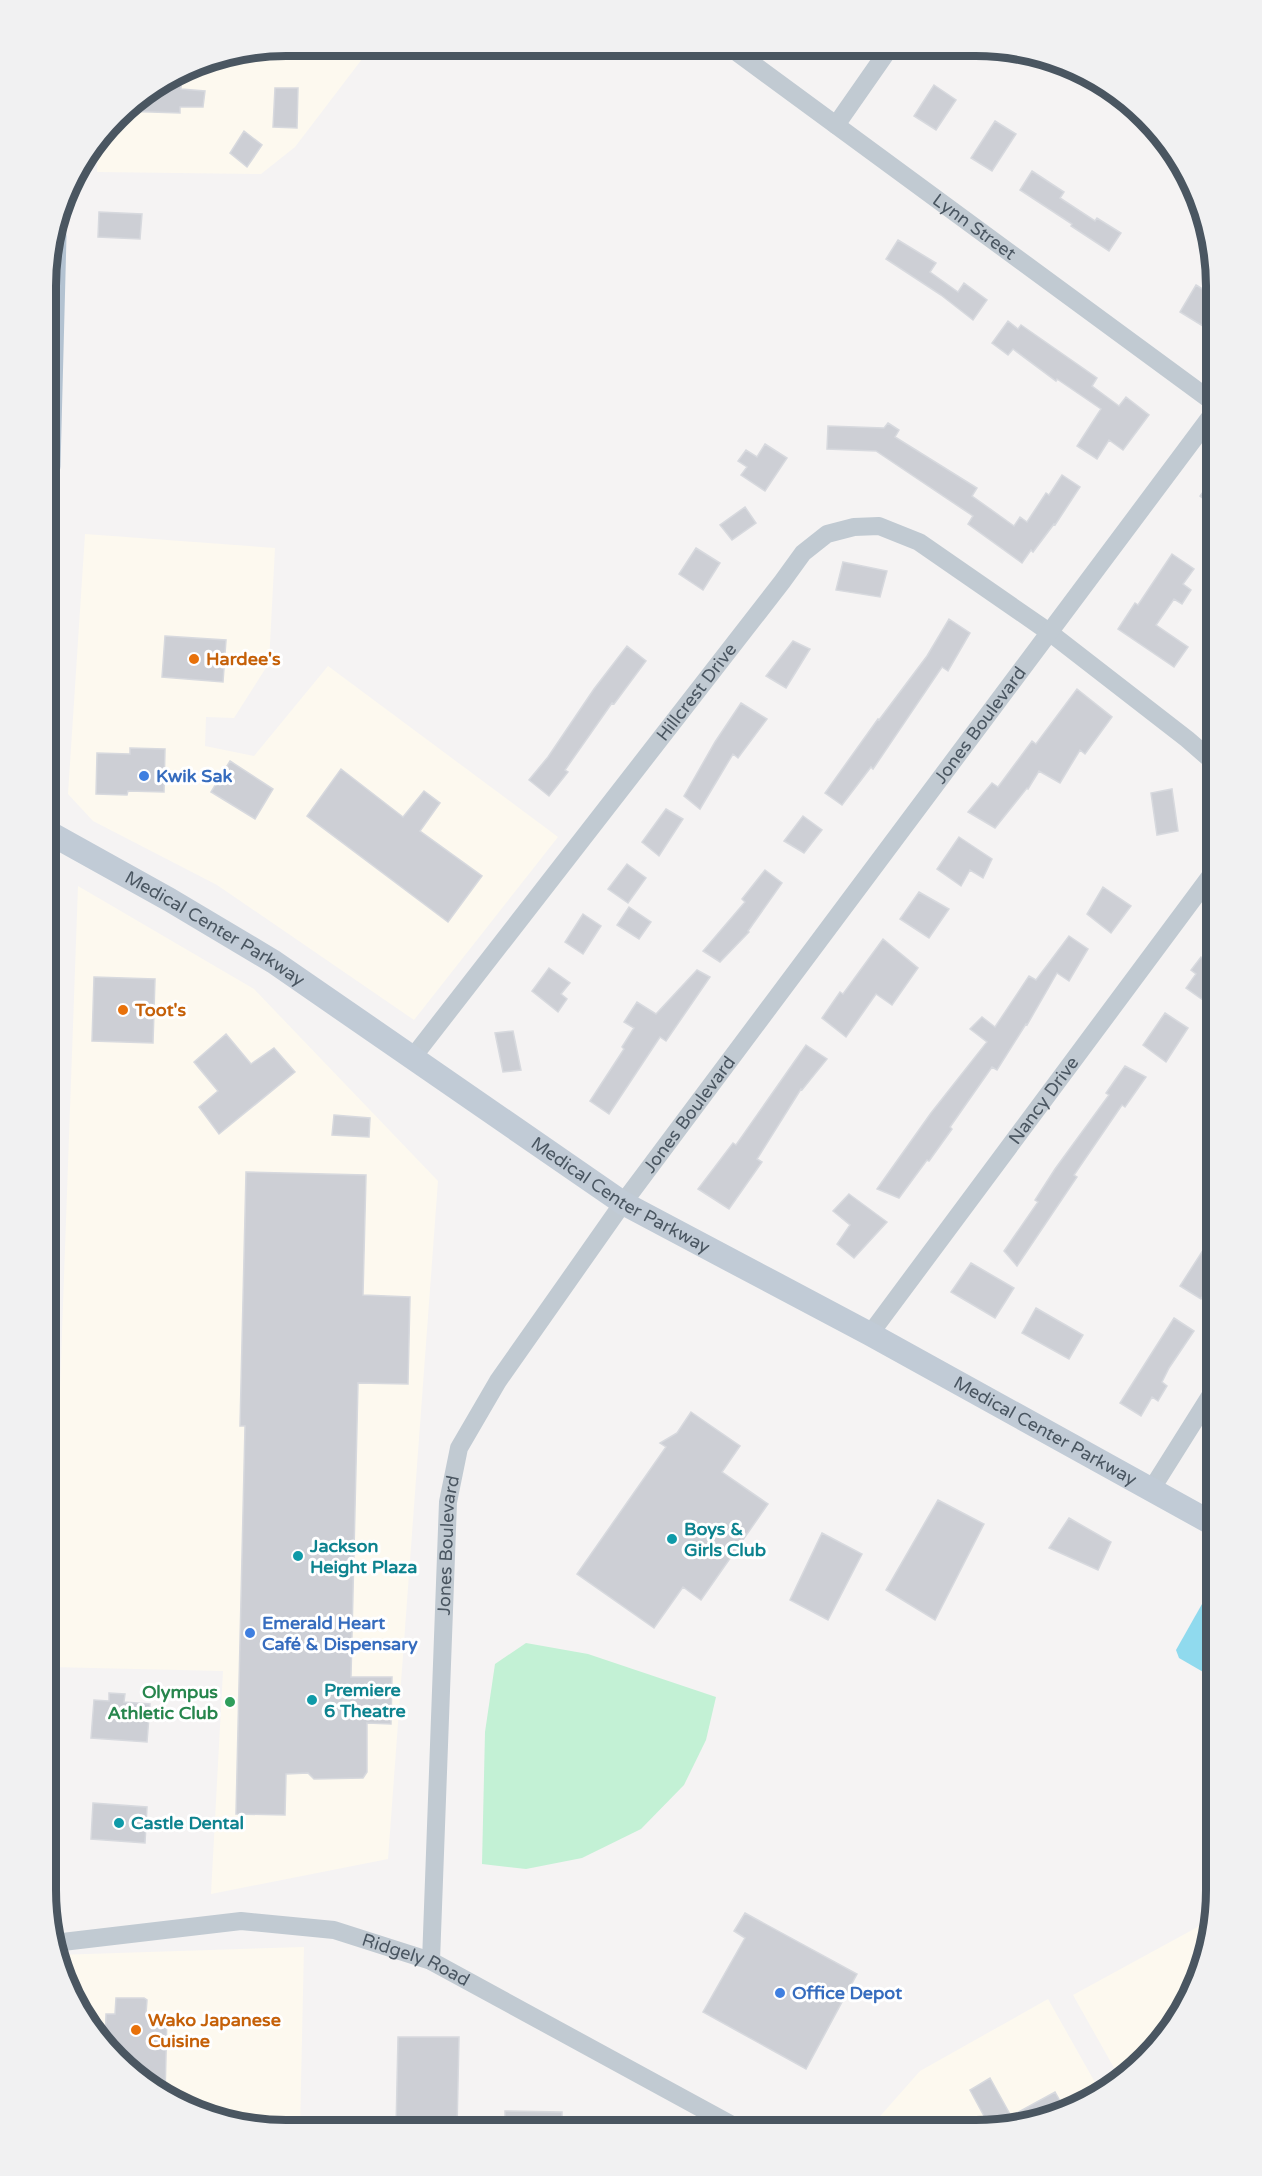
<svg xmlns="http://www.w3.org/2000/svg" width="1262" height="2176" viewBox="0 0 1262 2176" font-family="'Varela Round',sans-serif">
<rect width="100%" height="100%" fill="#f5f3f3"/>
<path fill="#fdf9ef" d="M286,45l86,1 -77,101 -34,27 -164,-2 1,-29 29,-38 67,-42z
M85,534l190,14 -6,115 -35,55 -28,-1 -1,29 49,10 74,-90 230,171 -144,183 -197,-135 -124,-64 -25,-27z
M78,886l176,103 184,192 -50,678 -177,35 12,-223 -173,-4z
M1214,1918l-15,64 -32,55 -45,45 -49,-87z
M304,1947l-4,182h-46l-74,-23 -53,-35 -41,-47 -28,-56 -2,-13z
M1048,1999l53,94 -47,25 -78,13h-109l53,-60z"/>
<path fill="#c3f1d5" d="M526,1643l62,11 128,43 -10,43 -22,45 -43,44 -59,29 -56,11 -44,-5 3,-132 10,-68z"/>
<path fill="#90daee" d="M1215,1581l2,1v98l-38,-22 -3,-8z"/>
<path fill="#cdcfd5" stroke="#d7d9de" stroke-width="1.5" d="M162,83l19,2v4l24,2 -2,16h-23v6l-58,-2 5,-6z
M934,85l22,15 -20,30 -22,-14z
M275,88h23l-1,40 -24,-1z
M995,121l21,13 -24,37 -21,-13z
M244,131l18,14 -15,22 -17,-14z
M1032,171l32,21 -4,6 35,23 2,-3 24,15 -12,18 -38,-25 1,-2 -52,-34z
M99,212l43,2 -2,25 -42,-2z
M898,240l38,23 -6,9 28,20 6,-9 23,17 -14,20 -32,-25 -55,-36z
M1196,285l21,13v12l-11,18 -26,-16z
M1008,321l10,8 3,-4 76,53 -5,8 27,20 7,-9 23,18 -26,35 -14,-10 -12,19 -20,-13 24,-37 -44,-30 -1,2 -43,-32 -5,6 -16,-12z
M888,423l11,7 -4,7 82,51 -5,8 42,30 6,-9 7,5 19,-29 3,2 13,-20 18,12 -25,38 -1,-1 -21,28 -2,-2 -9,13 -54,-39 5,-8 -97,-65 -49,-2 1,-23 56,2z
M765,444l22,14 -22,33 -24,-16 6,-8 -9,-6 8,-11 11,7z
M1217,473v36l-17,-13z
M745,507l11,16 -24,17 -12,-15z
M696,548l24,15 -17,27 -24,-16z
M1172,554l22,15 -11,15 8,6 -9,14 -8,-5 -18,26 32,22 -14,20 -56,-38 17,-26 3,2z
M843,562l44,9 -7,26 -44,-7z
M949,619l21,14 -22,38 -6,-4 -69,102 -2,-2 -29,38 -17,-12 53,-74 1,1 48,-64z
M165,636l61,4 -3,42 -61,-5z
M793,641l17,8 -24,39 -20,-12z
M627,646l19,15 -32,43 -2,-1 -47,67 3,2 -19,24 -20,-16 19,-23 46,-68z
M1077,689l35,28 -27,37 -5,-4 -20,33 -21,-12 -11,18 -1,-1 -32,40 -27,-16 24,-29 6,4 34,-46 4,3z
M741,703l26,16 -29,39 -5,-4 -33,55 -16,-13 31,-54z
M130,748l35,1 -1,43 -36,-1 -1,4 -31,-1 1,-41 33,1z
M230,761l43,28 -18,30 -44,-27z
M341,769l62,48 21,-26 16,12 -20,28 62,45 -34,46 -141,-106z
M1172,789l6,42 -21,4 -6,-42z
M666,809l17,10 -24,37 -17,-14z
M803,816l19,14 -18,23 -20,-12z
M959,837l33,22 -9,19 -13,-8 -9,16 -24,-17z
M627,864l19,14 -18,25 -20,-14z
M765,870l17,13 -34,48 1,1 -29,30 -17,-11 42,-49 -3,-3z
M1103,887l28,19 -20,27 -24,-19z
M919,892l30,17 -20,29 -29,-19z
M629,907l22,15 -12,17 -22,-14z
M583,914l18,12 -18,28 -18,-12z
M1069,936l19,13 -19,32 -12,-8 -30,52 -1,-1 -29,46 -5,-3 -42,60 2,2 -23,32 -2,-1 -28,38 -22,-9 54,-76 56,-71 -17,-13 12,-12 13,10 34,-51 7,4z
M883,939l35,29 -26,37 -16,-11 -30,43 -24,-19 18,-26 3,2z
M1201,957l16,12v13l-14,18 -17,-12 10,-14 -5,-4z
M549,968l21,15 -9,11 6,5 -9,13 -26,-21z
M697,970l13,7 -44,64 -6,-4 -51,77 -19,-13 34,-52 -2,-2 12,-19 -10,-6 13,-20 19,12z
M94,977l61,2 -2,64 -61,-2z
M1165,1013l23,15 -22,34 -23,-17z
M513,1031l8,39 -18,2 -8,-39z
M226,1034l25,30 23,-16 21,24 -76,62 -20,-27 19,-16 -24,-29z
M806,1045l21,14 -25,31 -1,-1 -44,70 5,3 -33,47 -31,-20 35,-46 3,2z
M1125,1066l21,11 -21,30 -3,-2 -48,70 3,2 -60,89 -13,-15 34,-49 -3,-2 20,-31 54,-74 -3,-2z
M334,1115l36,3 -1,19 -37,-2z
M246,1172l120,3 -3,120 47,2 -2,87 -50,-1 -7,294h41l-1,47 -24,-1v49l-4,6 -49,1 -6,-6 -22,1 -1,41 -49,-1 9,-388h-5z
M849,1194l38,28 -33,36 -17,-14 13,-19 -17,-14z
M1207,1244l10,6v48l-11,-7 -5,8 -21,-13z
M971,1263l43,25 -19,30 -44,-26z
M1036,1308l47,27 -14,24 -47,-26z
M1174,1318l20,13 -25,37 -7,14 5,4 -9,15 -6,-4 -11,19 -21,-13z
M691,1412l49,34 -18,26 46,32 -67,96 -18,-13 -29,41 -77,-54 89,-127 -6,-4 17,-10z
M938,1500l46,24 -49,96 -49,-30z
M1069,1518l42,24 -13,28 -49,-22z
M822,1533l40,21 -34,66 -38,-20z
M109,1693l16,1 -1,8 26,2 -3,38 -56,-4 3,-38 15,1z
M93,1803l54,4 -2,36 -54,-4z
M745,1913l112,61 -51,95 -103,-57 42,-74 -11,-7z
M116,1998h28l3,2 -1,14h21l-2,83 -38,-26 -22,-25 1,-32h9z
M398,2037h61l-2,92h-61z
M990,2078l21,38 44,-24 11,20 -12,6 -63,11 -21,-39z
M505,2111l57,1v18h-57z"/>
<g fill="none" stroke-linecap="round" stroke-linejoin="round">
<g stroke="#c1cad2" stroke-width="18">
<path id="s1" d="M731,48l486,357"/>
<path d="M836,125l53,-76"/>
<path id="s2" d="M413,1057l369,-475 21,-29 24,-19 27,-7 25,-1 40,16 130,90 138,107 30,26"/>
<path id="s3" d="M870,1334l347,-467"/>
<path d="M1151,1490l66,-105"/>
<path id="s4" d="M54,1943l187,-22 93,9 97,31 310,169"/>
<path id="s5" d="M431,1961l17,-459 11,-54 39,-67 125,-178 594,-795"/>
</g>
<path stroke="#c1cbd6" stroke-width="24" id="s6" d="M46,831l124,69 104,62 349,241 247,131 347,192"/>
<path stroke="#b3c2d1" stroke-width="27" d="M47,466l6,-230"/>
</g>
<g fill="#e8710a" stroke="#fff" stroke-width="2">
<circle cx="194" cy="659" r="6"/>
<circle cx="123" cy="1010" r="6"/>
<circle cx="136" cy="2030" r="6"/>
</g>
<g fill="#3f7fe0" stroke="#fff" stroke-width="2">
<circle cx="144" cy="776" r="6"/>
<circle cx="250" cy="1633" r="6"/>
<circle cx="780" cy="1993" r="6"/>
</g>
<g fill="#0f9aa8" stroke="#fff" stroke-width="2">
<circle cx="672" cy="1539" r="6"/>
<circle cx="298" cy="1556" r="6"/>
<circle cx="312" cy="1700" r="6"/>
<circle cx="119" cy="1823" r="6"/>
</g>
<circle fill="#2e9e5b" stroke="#fff" stroke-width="2" cx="230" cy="1702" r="6"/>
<g text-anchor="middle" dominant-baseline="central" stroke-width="6" stroke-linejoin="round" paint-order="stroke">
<g font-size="18" fill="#4a5661" stroke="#fff">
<text stroke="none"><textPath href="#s1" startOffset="302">Lynn Street</textPath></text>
<text stroke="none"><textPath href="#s2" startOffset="462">Hillcrest Drive</textPath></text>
<text stroke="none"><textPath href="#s5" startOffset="1406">Jones Boulevard</textPath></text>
<text stroke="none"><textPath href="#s6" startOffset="195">Medical Center Parkway</textPath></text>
<text stroke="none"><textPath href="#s3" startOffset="291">Nancy Drive</textPath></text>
<text stroke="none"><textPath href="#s5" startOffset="920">Jones Boulevard</textPath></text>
<text stroke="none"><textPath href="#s6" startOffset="681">Medical Center Parkway</textPath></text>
<text stroke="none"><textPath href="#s6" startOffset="1167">Medical Center Parkway</textPath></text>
<text stroke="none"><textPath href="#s5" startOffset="416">Jones Boulevard</textPath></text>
<text stroke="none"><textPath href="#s4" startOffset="369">Ridgely Road</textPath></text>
</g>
<g font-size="18" font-weight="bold" fill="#c56008" stroke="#fff" text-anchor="start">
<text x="206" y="659">Hardee's</text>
<text x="135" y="1010">Toot's</text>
<text x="148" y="2020">Wako Japanese<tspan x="148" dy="21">Cuisine</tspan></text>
</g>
<g font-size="18" font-weight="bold" fill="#366cbe" stroke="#fff" text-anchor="start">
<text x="156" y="776">Kwik Sak</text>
<text x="262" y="1623">Emerald Heart<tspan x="262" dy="21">Café &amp; Dispensary</tspan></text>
<text x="792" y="1993">Office Depot</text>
</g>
<g font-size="18" font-weight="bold" fill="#0d838f" stroke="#fff" text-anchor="start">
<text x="684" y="1529">Boys &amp;<tspan x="684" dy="21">Girls Club</tspan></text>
<text x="310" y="1546">Jackson<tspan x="310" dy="21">Height Plaza</tspan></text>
<text x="324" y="1690">Premiere<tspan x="324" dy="21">6 Theatre</tspan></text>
<text x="131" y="1823">Castle Dental</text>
</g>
<g font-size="18" font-weight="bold" fill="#27864d" stroke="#fff" text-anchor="end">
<text x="218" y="1692">Olympus<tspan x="218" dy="21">Athletic Club</tspan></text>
</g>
</g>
<path d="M0 0H1262V2176H0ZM286 56H976A230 230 0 0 1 1206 286V1890A230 230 0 0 1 976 2120H286A230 230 0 0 1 56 1890V286A230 230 0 0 1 286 56Z" fill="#f1f1f2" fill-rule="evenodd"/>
<path fill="none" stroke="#4a5661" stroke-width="8" d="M286 56H976A230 230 0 0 1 1206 286V1890A230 230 0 0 1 976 2120H286A230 230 0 0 1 56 1890V286A230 230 0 0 1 286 56Z"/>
</svg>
